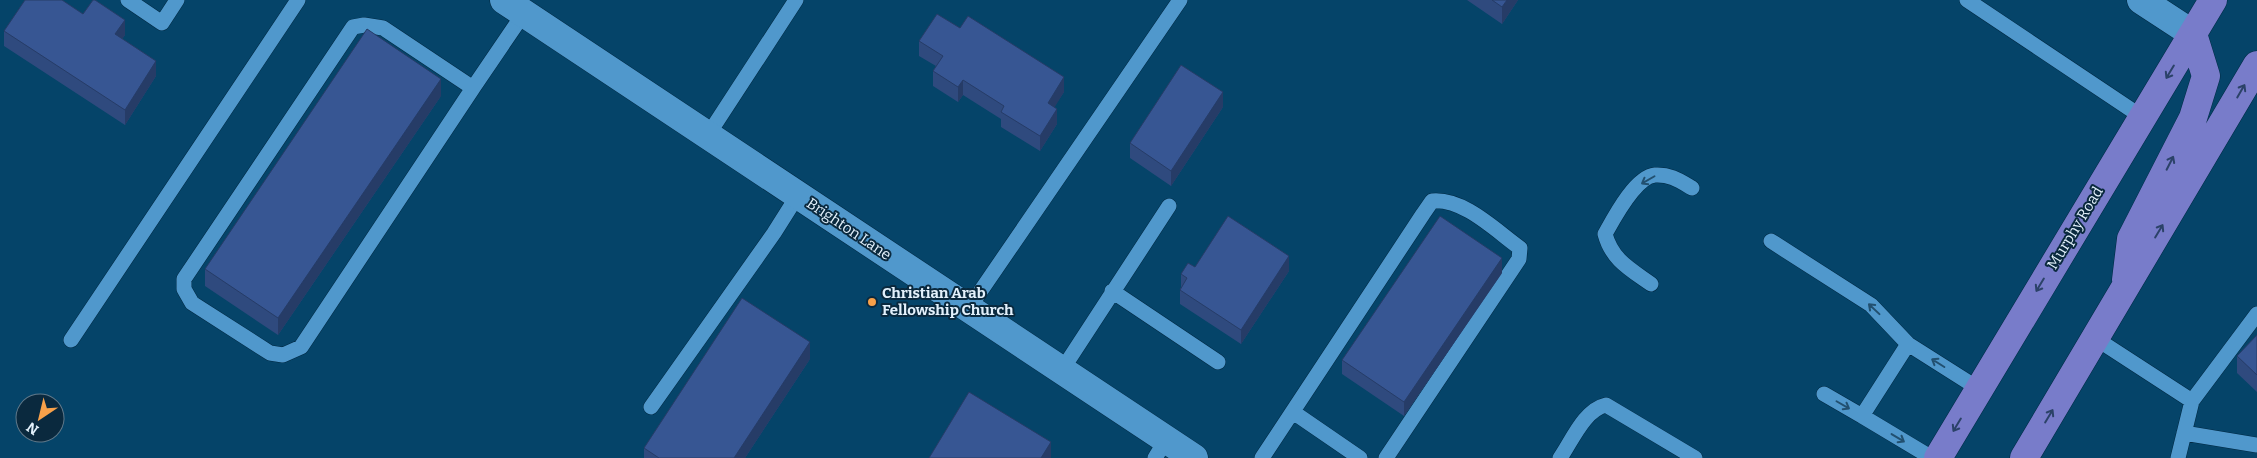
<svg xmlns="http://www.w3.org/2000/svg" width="2257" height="458" viewBox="0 0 2257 458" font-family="Bitter,serif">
<rect width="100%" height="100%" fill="#054469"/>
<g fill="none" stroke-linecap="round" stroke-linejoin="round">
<defs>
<path id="lane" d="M128,0l34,23 15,-23
M1967,0l175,117
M473,88l-172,259 -18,8 -13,-2 -78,-50 -8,-14v-10l169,-252 11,-2 19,3 90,60 51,-75
M708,135l88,-135
M1771,241l100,64 37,39
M1651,284c-21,-15 -39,-24 -46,-50 9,-16 30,-57 50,-59 15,-1 25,6 37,13
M1112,291l106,71
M969,308l211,-308
M2095,338l97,63 65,-87
M71,340l227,-340
M1062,370l107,-164
M1824,394l38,22
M651,407l123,-174 24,-38
M1293,412l67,46
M2184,433l73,12
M1155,458l11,-18
M1262,458l161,-244 9,-13c32,-3 64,30 88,47l-1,11 -133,199
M1560,458c12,-17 24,-48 46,-53l89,53
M1932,458l-70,-42 46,-72 71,45
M2178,458l14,-57"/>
<path id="street" d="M504,0l690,458
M2141,0l52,34"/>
<path id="primary" d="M2126,280l5,-41 62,-121 13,-42 -13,-42
M1938,458l275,-458
M2024,458l233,-393"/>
</defs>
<use href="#lane" stroke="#012943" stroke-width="16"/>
<use href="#street" stroke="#012943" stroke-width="29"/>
<use href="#primary" stroke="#012943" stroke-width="29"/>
<use href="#lane" stroke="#5098cc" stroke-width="15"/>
<use href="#street" stroke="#5098cc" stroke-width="28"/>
<use href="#primary" stroke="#787cca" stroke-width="28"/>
</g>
<path fill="#2f4a7e" d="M1467,0h51l-16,24z
M83,14l42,21 -3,4 34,37 -31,49 -121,-79v-15z
M919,41l145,51 -10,15 3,17 -17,27 -39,-24v-8l-38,-24 -5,7 -25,-16v-15l3,-5 -17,-10z
M441,96l-163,239 -73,-49v-17z
M1223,107l-52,79 -41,-28v-15z
M1195,267l94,4 -48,73 -61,-40v-14l1,-3v-13z
M1502,273l-98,143 -62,-42v-14z
M2257,335v57l-20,-19v-17z
M810,359l-65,99h-101v-10z"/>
<path fill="#263c67" d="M1507,0h11l-16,24v-17z
M125,20v15l-10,14v-15z
M156,61v15l-31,49v-15z
M1064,77v15l-16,26v-15z
M441,79v17l-163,239v-17z
M963,80v15l-5,7v-15z
M1223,92v15l-52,79v-15z
M1057,109v15l-17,27v-15z
M1289,256v15l-48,73v-14z
M1502,258v15l-98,143v-14z
M810,342v17l-65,99h-11z
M1051,442v16h-10z"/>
<path fill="#375693" stroke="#263c67" d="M25,0h37l21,14 10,-14h2l30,20 -10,14 41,27 -31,49 -121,-79z
M1492,0h15l-5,7z
M937,14l23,14 8,-12 96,61 -16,26 9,6 -17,27 -39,-24 3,-6 -41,-26 -5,7 -25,-16 10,-15 -24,-15z
M367,29l74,50 -163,239 -73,-49z
M1181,65l42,27 -52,79 -41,-28z
M1228,216l61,40 -48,74 -61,-40 7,-12 -6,-4 7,-11 7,4z
M1440,216l62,42 -98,144 -62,-42z
M742,298l68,44 -76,116h-75l-15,-10z
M2257,335v40l-20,-19z
M969,392l82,50 -10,16h-112z"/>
<defs><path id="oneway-shaft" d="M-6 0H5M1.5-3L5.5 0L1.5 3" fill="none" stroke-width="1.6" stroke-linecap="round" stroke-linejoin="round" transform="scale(1.25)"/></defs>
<g stroke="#2b4268">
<use href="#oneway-shaft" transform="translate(2170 72) rotate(121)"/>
<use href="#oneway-shaft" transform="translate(2241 91) rotate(-60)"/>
<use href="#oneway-shaft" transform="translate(2170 163) rotate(-63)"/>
<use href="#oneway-shaft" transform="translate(2159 231) rotate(-59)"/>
<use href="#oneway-shaft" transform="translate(2040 285) rotate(121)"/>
<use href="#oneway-shaft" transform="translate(2049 416) rotate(-59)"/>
<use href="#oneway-shaft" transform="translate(1957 425) rotate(121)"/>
</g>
<g stroke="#225070">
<use href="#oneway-shaft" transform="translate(1648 180) rotate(150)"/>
<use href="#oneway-shaft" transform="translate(1874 309) rotate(-137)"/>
<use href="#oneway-shaft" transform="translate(1938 363) rotate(-148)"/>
<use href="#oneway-shaft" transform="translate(1843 405) rotate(30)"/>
<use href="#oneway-shaft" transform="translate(1898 438) rotate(31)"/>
</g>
<circle fill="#f8a14a" stroke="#0a293e" stroke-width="2" cx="872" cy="302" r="5"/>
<g text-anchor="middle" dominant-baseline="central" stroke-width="4" stroke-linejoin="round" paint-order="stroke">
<g font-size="15" fill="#e3f1fc" stroke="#0a293e">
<text transform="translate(2075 228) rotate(-59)">Murphy Road</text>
<text transform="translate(849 229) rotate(34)">Brighton Lane</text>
</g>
<g font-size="15" font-weight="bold" fill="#e3f1fc" stroke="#0a293e" text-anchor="start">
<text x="882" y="293">Christian Arab<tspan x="882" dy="17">Fellowship Church</tspan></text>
</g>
</g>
<g transform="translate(40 418) rotate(215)"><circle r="24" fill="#0a293e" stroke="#61798a"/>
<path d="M0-4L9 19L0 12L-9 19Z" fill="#f8a14a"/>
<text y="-8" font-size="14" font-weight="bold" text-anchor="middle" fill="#e3f1fc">N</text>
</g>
</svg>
